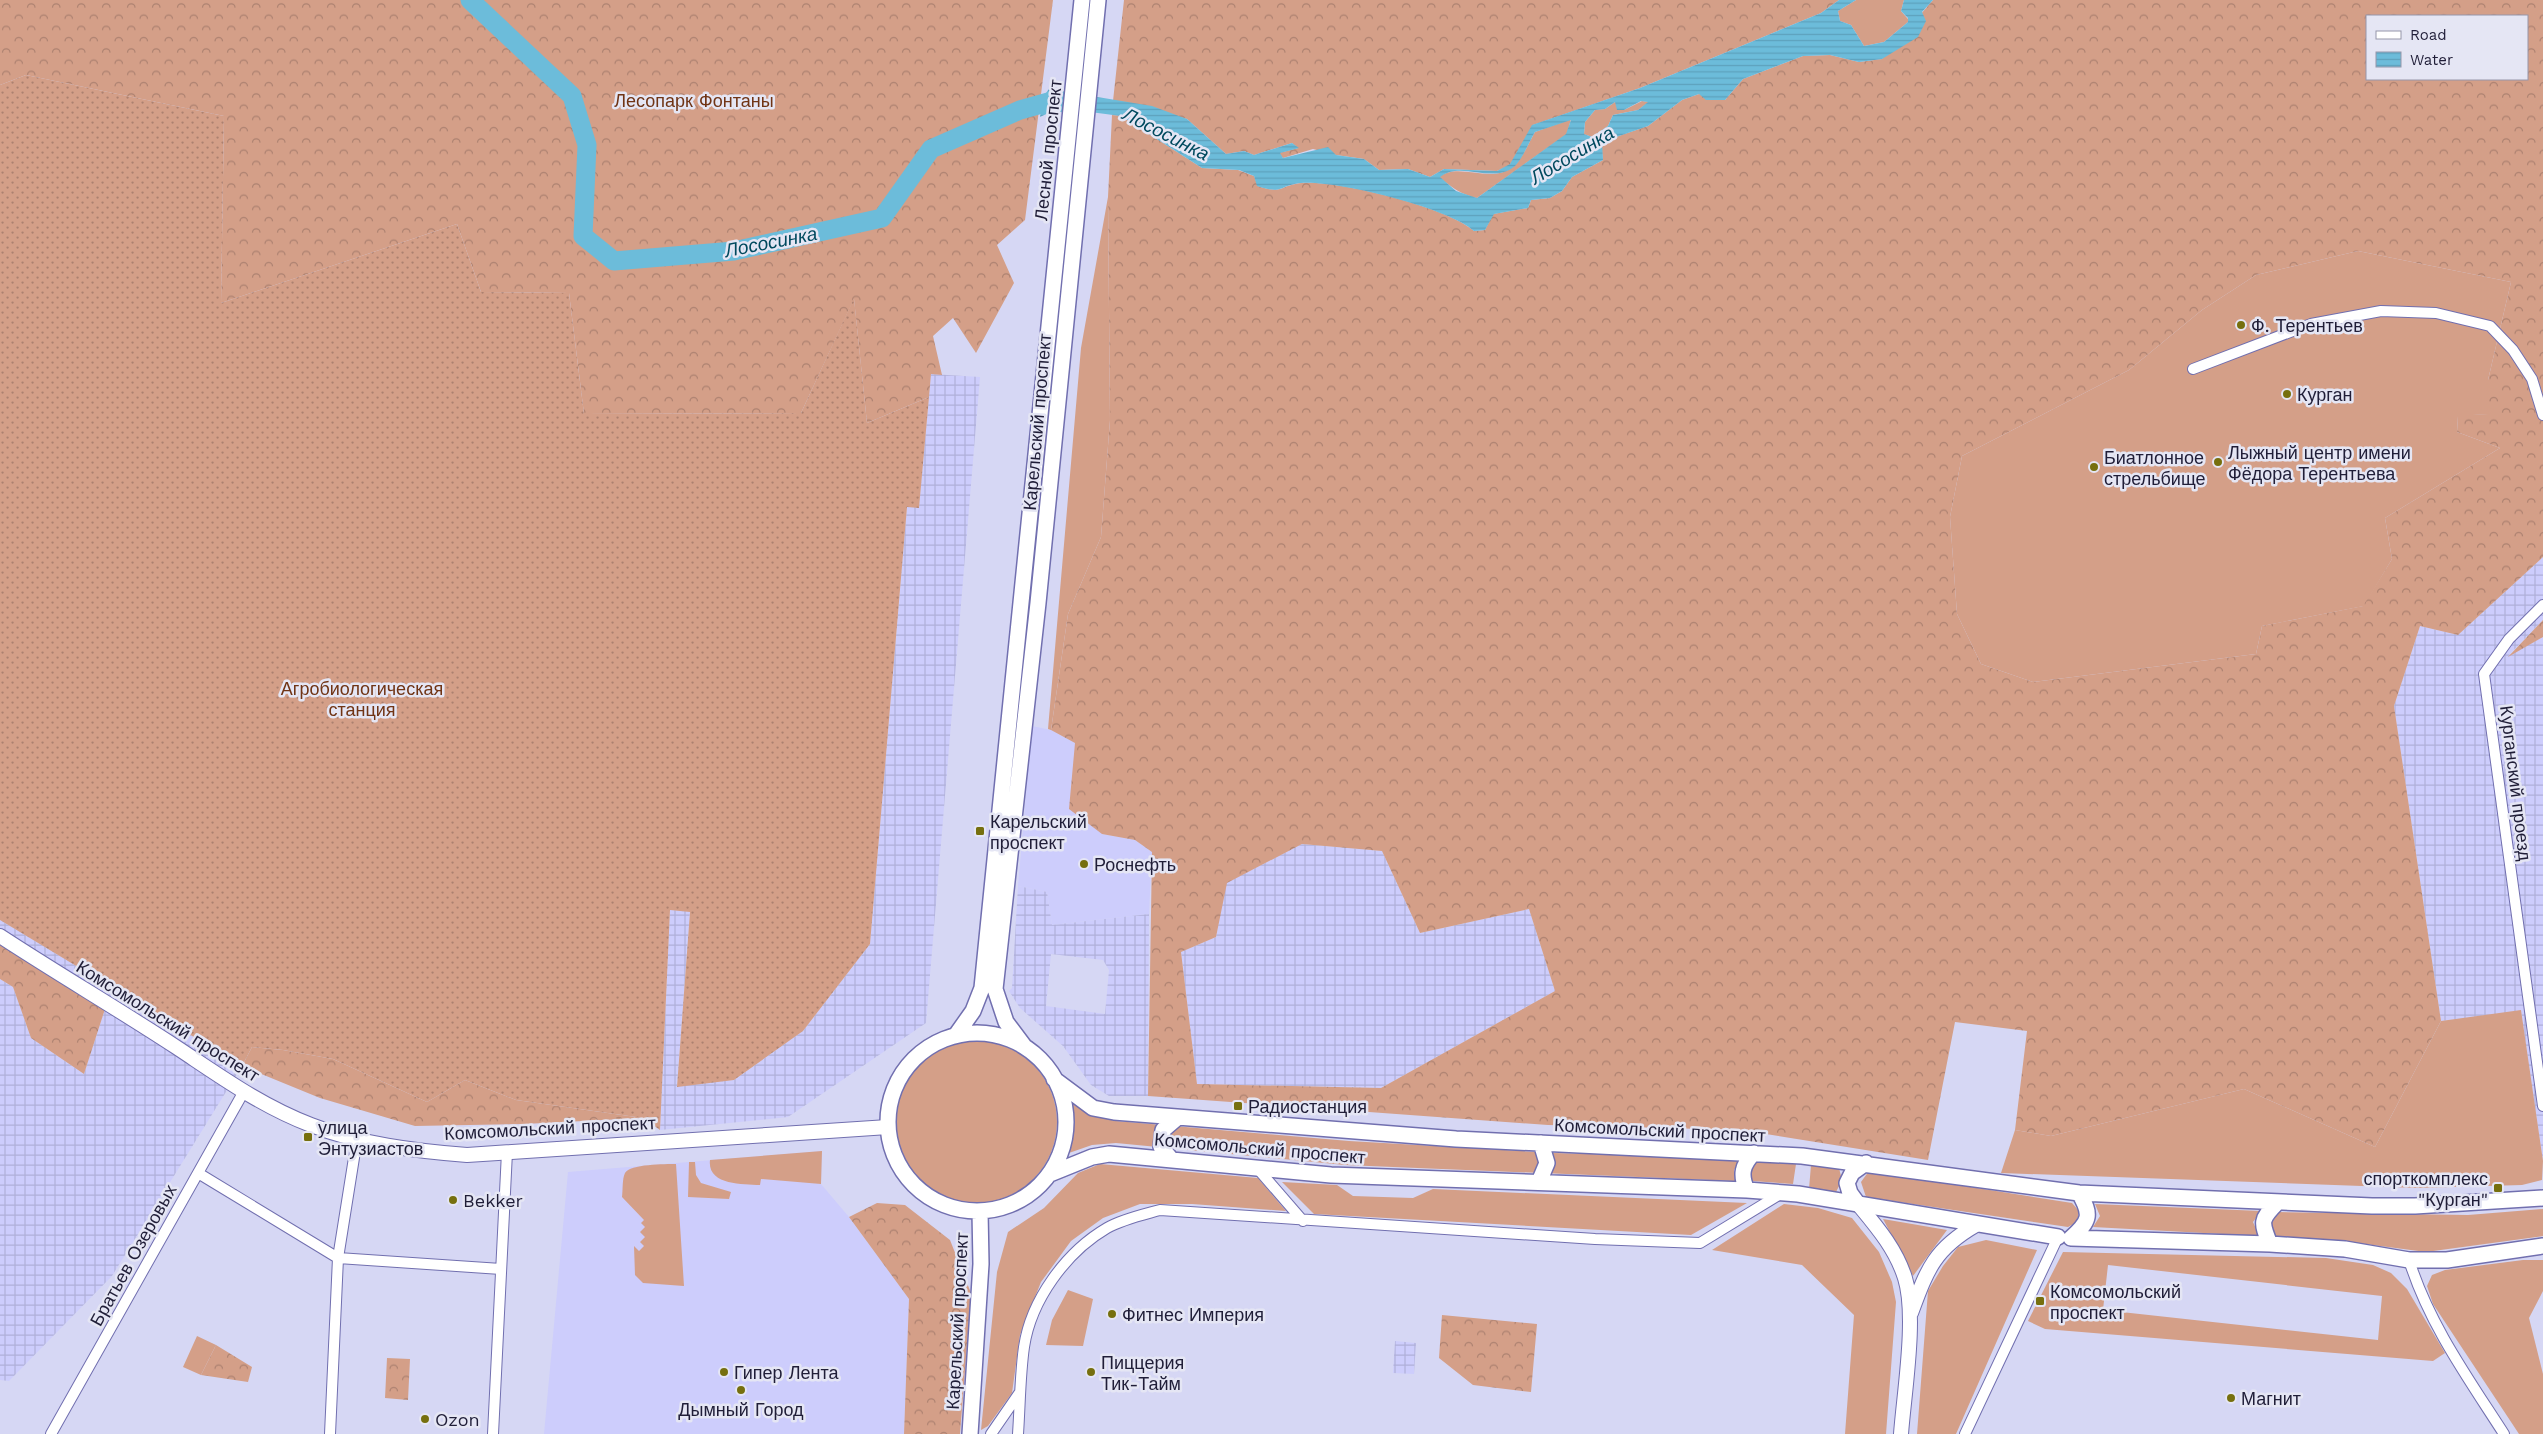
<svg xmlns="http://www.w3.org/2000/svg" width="2543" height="1434" viewBox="0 0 2543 1434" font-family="'Work Sans',sans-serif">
<defs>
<pattern id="industrial-grid" width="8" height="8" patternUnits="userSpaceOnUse" patternTransform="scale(1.25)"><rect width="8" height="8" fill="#cdcdfc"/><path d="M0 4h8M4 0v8" fill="none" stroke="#b0b0d9"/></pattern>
<pattern id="forest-crowns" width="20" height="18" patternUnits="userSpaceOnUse" patternTransform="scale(1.25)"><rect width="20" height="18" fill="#d49f88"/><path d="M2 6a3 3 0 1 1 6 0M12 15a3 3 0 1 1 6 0" fill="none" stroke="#ac8170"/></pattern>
<pattern id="garden-dots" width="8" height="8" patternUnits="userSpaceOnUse" patternTransform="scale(1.25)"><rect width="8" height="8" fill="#d49f88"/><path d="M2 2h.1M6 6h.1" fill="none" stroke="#ac8170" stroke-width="1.8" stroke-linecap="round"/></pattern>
<pattern id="water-rules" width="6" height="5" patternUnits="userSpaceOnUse" patternTransform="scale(1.25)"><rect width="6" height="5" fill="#6cbcda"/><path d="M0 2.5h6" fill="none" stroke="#5da1bc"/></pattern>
</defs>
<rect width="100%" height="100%" fill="#d6d7f4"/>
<path fill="#cdcdfc" d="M1032,726l19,4 24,13 27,91 33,6 17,12 -3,62 -97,11 -5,-33 -29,-6z
M822,1151l-1,33 28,33 60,82 -5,135h-360l24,-262z"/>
<path fill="url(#industrial-grid)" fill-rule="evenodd" d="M931,374l49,3 -54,646 -138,94 -128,13 10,-220 20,1 -13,175 57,-6 69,-49 67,-87 37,-437h12z
M2543,557v63l-34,35 34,-18v524l-22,-150 -80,10 -47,-315 26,-80 38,9z
M1302,844l80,7 38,82 109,-24 26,82 -174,97 -184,-4 -16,-132 35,-15 10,-54z
M1018,886l29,6 5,33 97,-11 -1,182h-39l-18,-11 -28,-39 -43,-38 -11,-17 3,-3zM1051,954l52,6 6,10 -4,44 -59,-8z
M0,920l242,146 -130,210 -103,105 -9,-1v-401l13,8 18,51 53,36 21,-65 -105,-65z
M1395,1341l21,2 -2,31 -21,-1z"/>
<path fill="#d49f88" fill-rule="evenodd" d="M1856,0h48l-3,11 7,8v3l-24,20 -20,4 -13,-21 -11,-4 -2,-10z
M1642,101l7,1 -11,8 -25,5 -5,11 -16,11 -8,-3 1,-12 10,-12 10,-1 10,-7 9,8z
M1571,119l-4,15 -90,64c-15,-3 -26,-11 -38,-21 19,-16 53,8 75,-11 9,-8 15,-24 21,-34z
M1108,197l2,223 -9,117 -33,77 -17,116 -3,-1 33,-381z
M2358,251l153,31 -23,98v34l-30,2 -1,16 43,16 -115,70 7,41 -28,47 -102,20 -6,28 -223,28 -52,-18 -24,-50 -7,-97 12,-61 167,-86 73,-60 54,-35z
M1057,314h4l-28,282h-6z
M1026,606l6,1 -45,377z
M2521,1010l22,151 -1,19 -20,5 -105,3 -416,-15 14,-43 36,6 193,-47 131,58 66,-126z
M895 1122a81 81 0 1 1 162 0a81 81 0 1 1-162 0Z
M1071,1102l21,13 24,6 233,20 205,12 186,5 -6,12 1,11 -390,-16 -229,-22 -24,2 -26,9 7,-25z
M822,1151l-1,33 -60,-5 -1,6c-18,-1 -53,0 -50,-25z
M1756,1160l40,4 -3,20 -41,-3 -1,-11z
M689,1162h6l1,13 5,8 30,9 -2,7 -41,-2z
M676,1164l8,122 -41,-3 -8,-8 -1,-29 5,5 5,-5 -4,-4 5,-5 -5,-5 5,-5 -4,-4 3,-3 -22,-23c1,-7 0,-18 3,-24 5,-9 40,-9 51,-9z
M1100,1164l158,14 28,33 -94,-7h-52l-37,14 -32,23 -30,41 -21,53 -8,58 -24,33 -7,4 16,-158 11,-40 36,-24 34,-35z
M1811,1165l28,3 3,12 -6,12 -27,-3z
M1869,1171l203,32 7,8 -2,11 -9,5 -202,-30 -5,-15z
M1282,1182l55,3 16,11 60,2 20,-9 314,14 -56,32 -377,-21z
M1784,1204l34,4 34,10 27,34 13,30 4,20 -10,132h-41l9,-119 -52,-50 -90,-15z
M2095,1204l166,7 -8,11 6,14 -166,-9 7,-11z
M2543,1209v27l-117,16 -76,-10 -74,-4 -6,-13 8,-13 190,3z
M1883,1219l64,11 -34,46z
M1986,1240l51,10 -81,184h-39l11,-143 15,-25 15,-19z
M2063,1252l263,6 47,7 18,8 16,16 38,64 -12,8 -388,-32 -17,-8zM2108,1265l274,31 -4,44 -275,-30z
M2523,1260h20v31l-14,27 14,56v60h-24l-86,-130 -6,-18 5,-11 13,-5z
M1068,1290l25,9 -10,47 -37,-1 6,-25z
M197,1336l19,9 -15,30 -18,-8z"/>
<path fill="url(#forest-crowns)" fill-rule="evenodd" d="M0,0h1053l-28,220 -28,25 17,38 -38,70 -23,-35 -20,18 9,39 -11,-1 -2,23 -62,26 -13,-124 -53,114 -217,1 -15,-121 -88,-1 -24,-68 -236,79 3,-187 -198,-41 -26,10z
M1124,0h715l-18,13 -181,75 -107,37 -23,40 -13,6 -53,-2 -14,8 -22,-8 -29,1 -15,-11 -28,-4 -23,-6 -30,9 -4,-5 19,-5 -6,-5 -38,12 -10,-4 -18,3 -39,-35 -74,-18z
M1933,0h610v557l-85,78 -38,-9 -26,80 47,315 -66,126 -131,-58 -193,47 -36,-6 12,-99 -72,-9 -27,138 -187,-30 -193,-5 -400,-29 4,-244 -17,-12 -33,-6 -33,-25 6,-66 -24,-13 17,-116 33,-77 9,-117 -2,-223 4,-82 9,1 81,52 36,2 16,6 4,10c26,9 21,-1 44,-3 36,-3 145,24 172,48l11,-1 8,-16 35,-6 3,-8 19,-2 12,-7 10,-14 31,-17 -2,-18 47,-16 34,-26 17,-6 26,6 18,-21 60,-23 27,-1 29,7 23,-3zM2367,16h160v63h-160zM2358,251l153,31 -23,98v34l-30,1 -1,17 43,16 -115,70 7,41 -29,47 -101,20 -6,28 -223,28 -52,-18 -24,-50 -7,-97 12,-61 167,-86 73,-60 54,-35zM1302,844l80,7 38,82 109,-24 26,82 -174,97 -184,-4 -16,-132 35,-15 11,-54z
M2543,620v17l-35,20z
M0,944l105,65 -21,65 -53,-36 -18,-51 -13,-8z
M252,1047l31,3 50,9 94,43 38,-22 51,20 127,18 -119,6 -109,2 -95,-28 -78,-32z
M877,1203l28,2 45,35 21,53 -11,141h-56l5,-135 -60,-82z
M1442,1315l95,9 -6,68 -58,-7 -34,-27z
M216,1345l36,22 -4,15 -47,-7z
M387,1358l23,1 -2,41 -23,-2z"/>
<path fill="url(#garden-dots)" d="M26,75l198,41 -3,187 236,-79 24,68 88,1 15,121 217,-1 53,-115 13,125 62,-26 -10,111 -12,-1 -37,437 -67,87 -69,49 -57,7 13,-175 -20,-2 -10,220 -17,-12 -127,-18 -51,-20 -38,22 -94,-43 -50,-9 -31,-3 -10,19 -242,-146v-835z"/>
<path fill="url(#water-rules)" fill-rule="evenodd" d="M1839,0h17l-18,11 2,10 11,4 13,21 20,-4 24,-20v-4l-7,-7 3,-11h29l-11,12 4,9 -8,16 -36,22 -23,3 -29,-7 -27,1 -60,23 -18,21h-19l-7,-6 -17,6 -34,26 -46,16 1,18 -31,17 -10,14 -12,7 -19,2 -3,8 -34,6 -9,16 -11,1c-25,-23 -138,-51 -173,-48 -22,2 -17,12 -44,3l-3,-10 -15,-6 -37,-2 -81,-52 -62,-8 -19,9 3,-20 6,-8 103,17 35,13 39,35 18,-3 10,4 38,-12 7,5 -19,5 3,5 45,-11 8,8 28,4 15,11 29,-1 22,8 14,-8 53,2 13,-7 22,-39 108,-37 181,-75zM1641,101l7,1 -10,8 -25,5 -5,11 -16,11 -8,-3 1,-12 10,-12 10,-1 10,-7 2,8h7zM1571,120l-5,14 -89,64 -21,-7 -16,-14c21,-17 53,8 75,-11 8,-8 14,-24 20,-34z"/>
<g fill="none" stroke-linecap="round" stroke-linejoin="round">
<path stroke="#6cbcda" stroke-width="19" d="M470,0l102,96 15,49 -4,91 31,25 120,-10 148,-33 49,-69 89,-39 32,-9 13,2"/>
<defs>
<path id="street" d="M2193,369l118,-45 70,-13 55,2 54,13 23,24 19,29 11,36
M2543,605l-34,34 -25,35 59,432
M1257,1168l46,53
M198,1173l140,85 163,11
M2409,1260c20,64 59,118 95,174
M51,1434l192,-341
M330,1434l8,-176 19,-119
M493,1434l14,-282
M991,1434l29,-42
M1018,1434c2,-29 2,-59 6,-87 7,-47 42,-95 83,-119 16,-9 35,-13 53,-18l435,29 105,4 82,-50
M1965,1434l93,-197"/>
<path id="secondary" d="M0,936c58,38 118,73 176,111 44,29 85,59 135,78 48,19 104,26 156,30l421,-28
M1858,1204c19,23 38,45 47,74 12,38 -1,115 -4,156
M1911,1313c16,-43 23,-64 65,-88"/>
<path id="primary" d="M888 1122a89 89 0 1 1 178 0a89 89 0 1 1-178 0Z
M956,1035l17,-24 9,-23 100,-988
M1024,1046l-18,-24 -11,-33 43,-386 60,-603
M1054,1079l39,29 21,4 342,27 346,17 277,37 293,13h43l128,-8
M1171,1159l-10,-12 2,-17 14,-12
M1050,1174l42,-17 17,-3 222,21 416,15 51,4 260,43
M1539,1182l8,-19 -6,-20
M1747,1190c-7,-15 -5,-25 7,-37
M1858,1204l-8,-11 -3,-10 5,-10 14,-10
M2071,1238l199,6 75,5 64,11h38l96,-14
M2071,1238c19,-17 21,-23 8,-45
M2270,1244c-9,-22 -10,-24 7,-41
M970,1434l11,-170 -1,-53"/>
</defs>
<use href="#street" stroke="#716faf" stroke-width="12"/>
<use href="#secondary" stroke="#716faf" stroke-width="16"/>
<use href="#primary" stroke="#716faf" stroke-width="18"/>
<use href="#street" stroke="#fff" stroke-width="10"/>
<use href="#secondary" stroke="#fff" stroke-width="14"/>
<use href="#primary" stroke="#fff" stroke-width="15"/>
</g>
<g fill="#766f0e" stroke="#e5e6f4" stroke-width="2">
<circle cx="2241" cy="325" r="5"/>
<circle cx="2287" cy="394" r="5"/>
<circle cx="2218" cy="462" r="5"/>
<circle cx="2094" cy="467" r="5"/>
<rect x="975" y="826" width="10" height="10" rx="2.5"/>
<circle cx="1084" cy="864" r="5"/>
<rect x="1233" y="1101" width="10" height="10" rx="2.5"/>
<rect x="303" y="1132" width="10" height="10" rx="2.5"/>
<rect x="2493" y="1183" width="10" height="10" rx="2.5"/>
<circle cx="453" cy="1200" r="5"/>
<rect x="2035" y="1296" width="10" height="10" rx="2.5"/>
<circle cx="1112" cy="1314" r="5"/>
<circle cx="724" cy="1372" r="5"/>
<circle cx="1091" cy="1372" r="5"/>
<circle cx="741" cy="1390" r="5"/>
<circle cx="2231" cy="1398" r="5"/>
<circle cx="425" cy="1419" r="5"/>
</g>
<g text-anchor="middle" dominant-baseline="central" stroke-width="5" stroke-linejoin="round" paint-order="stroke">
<g font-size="18" fill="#703415" stroke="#e5e6f4">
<text x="694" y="100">Лесопарк Фонтаны</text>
<text x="362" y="688">Агробиологическая<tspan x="362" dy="21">станция</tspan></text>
</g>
<g font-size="18" fill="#201e38" stroke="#e5e6f4">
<text transform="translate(1048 150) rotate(-84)">Лесной проспект</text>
<text transform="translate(1037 422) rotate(-85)">Карельский проспект</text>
<text transform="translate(2516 783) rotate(83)">Курганский проезд</text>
<text transform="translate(168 1021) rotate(32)">Комсомольский проспект</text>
<text transform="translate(550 1128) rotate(-3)">Комсомольский проспект</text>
<text transform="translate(1660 1130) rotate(3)">Комсомольский проспект</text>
<text transform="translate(1260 1148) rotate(5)">Комсомольский проспект</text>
<text transform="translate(133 1255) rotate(-61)">Братьев Озеровых</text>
<text transform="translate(957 1321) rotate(-87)">Карельский проспект</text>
</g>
<g font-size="18" fill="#201e38" stroke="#e5e6f4" text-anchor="start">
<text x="2251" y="325">Ф. Терентьев</text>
<text x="2297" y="394">Курган</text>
<text x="2228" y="452">Лыжный центр имени<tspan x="2228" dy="21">Фёдора Терентьева</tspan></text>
<text x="2104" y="457">Биатлонное<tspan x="2104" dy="21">стрельбище</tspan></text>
<text x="990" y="821">Карельский<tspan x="990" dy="21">проспект</tspan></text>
<text x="1094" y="864">Роснефть</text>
<text x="1248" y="1106">Радиостанция</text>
<text x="318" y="1127">улица<tspan x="318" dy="21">Энтузиастов</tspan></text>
<text x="2488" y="1178" text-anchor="end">спорткомплекс<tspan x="2488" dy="21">"Курган"</tspan></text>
<text x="463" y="1200">Bekker</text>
<text x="2050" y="1291">Комсомольский<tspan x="2050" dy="21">проспект</tspan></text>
<text x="1122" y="1314">Фитнес Империя</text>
<text x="1101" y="1362">Пиццерия<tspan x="1101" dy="21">Тик-Тайм</tspan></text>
<text x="734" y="1372">Гипер Лента</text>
<text x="2241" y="1398">Магнит</text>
<text x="741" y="1409" text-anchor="middle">Дымный Город</text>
<text x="435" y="1419">Ozon</text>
</g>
<g font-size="19" font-style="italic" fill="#00495e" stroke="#e5e6f4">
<text transform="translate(1166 134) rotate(27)">Лососинка</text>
<text transform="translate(1572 155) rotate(-31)">Лососинка</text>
<text transform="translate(771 242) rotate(-11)">Лососинка</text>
</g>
</g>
<rect x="2366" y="15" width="162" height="65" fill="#e5e6f4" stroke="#9696a9"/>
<rect x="2376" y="31" width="25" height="8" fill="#ffffff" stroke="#9696a9"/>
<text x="2410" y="40" font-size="15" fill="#201e38">Road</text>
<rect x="2376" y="52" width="25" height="15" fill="url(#water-rules)" stroke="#9696a9"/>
<text x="2410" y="65" font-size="15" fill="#201e38">Water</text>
</svg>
